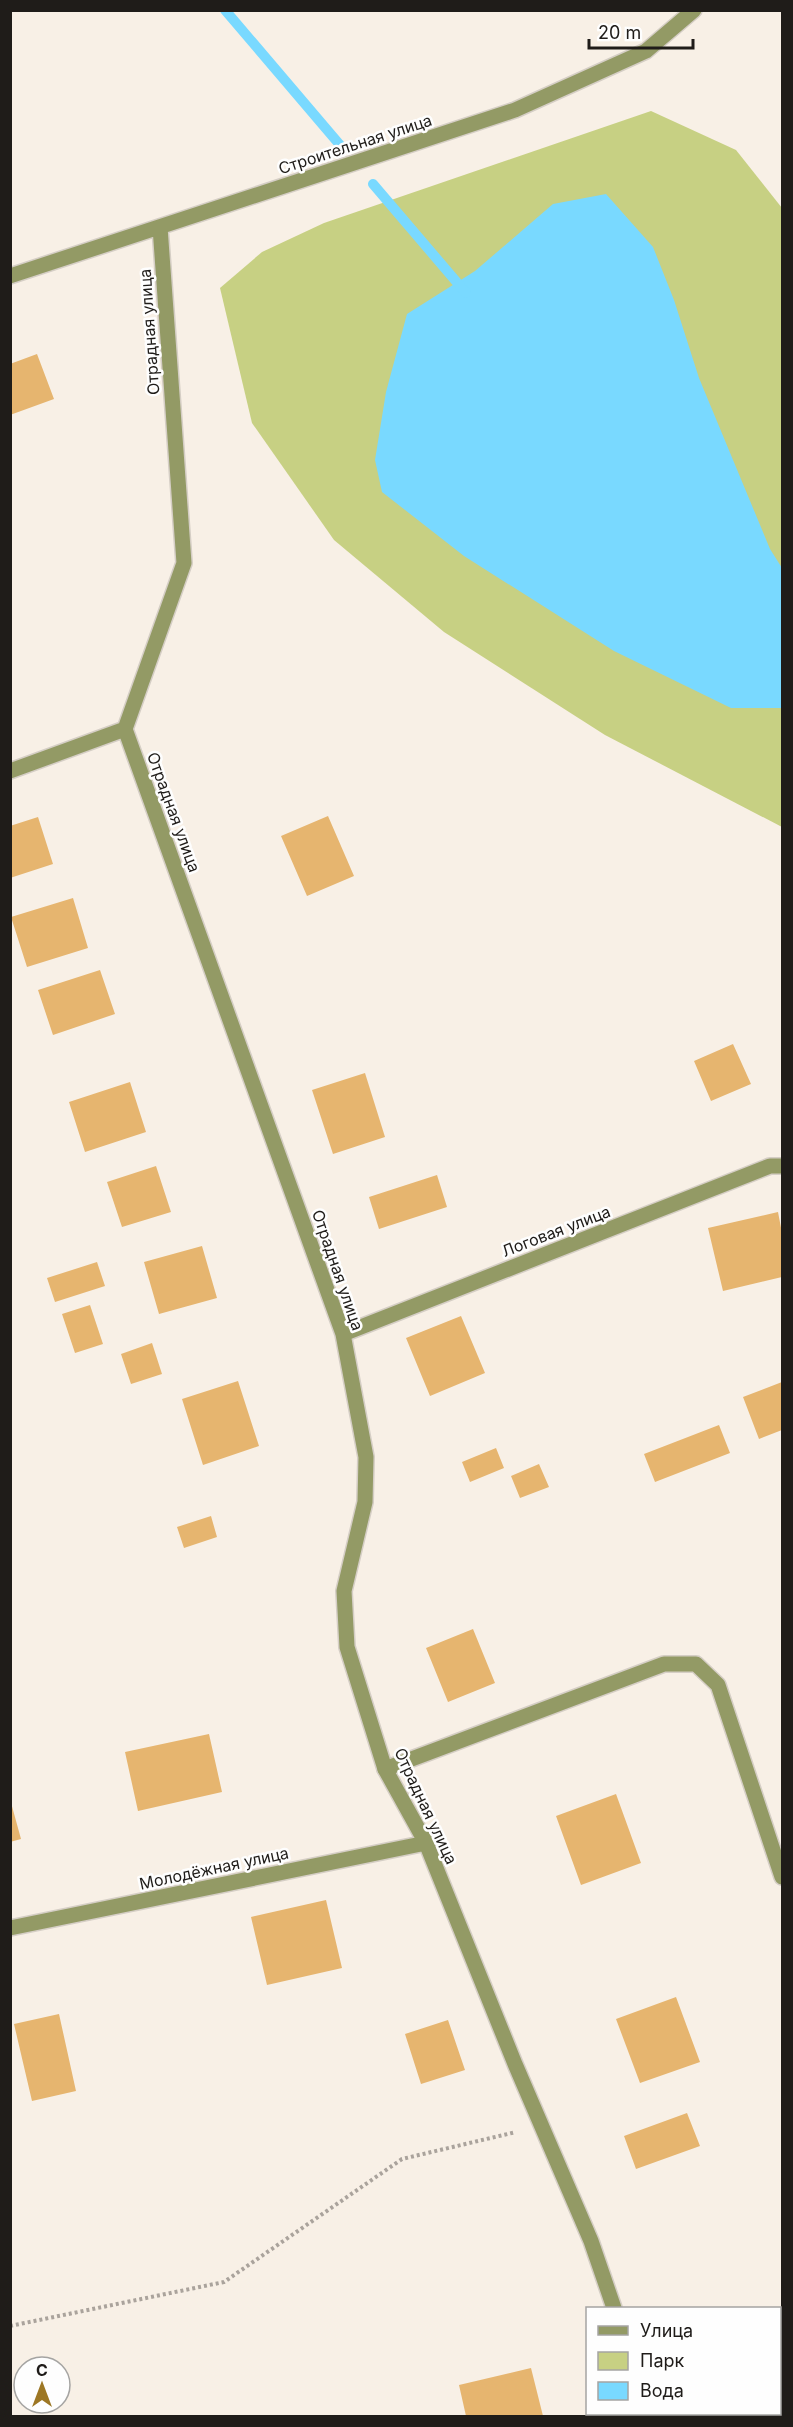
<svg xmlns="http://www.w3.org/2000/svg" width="793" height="2427" viewBox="0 0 793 2427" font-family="Inter,sans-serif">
<rect width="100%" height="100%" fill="#f8f0e6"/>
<path fill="#c7d083" d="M651,111l85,39 46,58v619l-177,-92 -161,-103 -110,-92 -82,-117 -32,-135 42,-36 62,-29z"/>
<path fill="#79d9ff" d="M606,194l47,53 21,53 25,78 71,171 12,19v140h-51l-117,-57 -150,-95 -82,-64 -7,-32 11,-68 21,-78 68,-43 78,-67z"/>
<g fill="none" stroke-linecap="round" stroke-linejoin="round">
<path stroke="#79d9ff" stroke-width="10" d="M225,10l115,135
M373,184l93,109"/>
</g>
<path fill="#e6b56f" d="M37,354l17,45 -44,16v-51z
M328,816l26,60 -47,20 -26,-60z
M38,817l15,47 -43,14v-52z
M73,898l15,50 -61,19 -16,-50z
M100,970l15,44 -62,21 -15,-45z
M733,1044l18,40 -40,17 -17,-40z
M365,1073l20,64 -52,17 -21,-64z
M130,1082l16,50 -61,20 -16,-50z
M156,1166l15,46 -49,15 -15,-45z
M437,1175l10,32 -68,22 -10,-32z
M778,1212l4,21v44l-59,14 -15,-63z
M202,1246l15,52 -58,16 -15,-52z
M97,1262l8,24 -50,16 -8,-24z
M90,1305l13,39 -28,9 -13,-39z
M461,1316l24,57 -55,23 -24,-58z
M152,1343l10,31 -31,10 -10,-30z
M238,1381l21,65 -56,19 -21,-66z
M782,1382v48l-23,9 -16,-42z
M719,1425l11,28 -75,29 -11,-28z
M496,1448l8,20 -34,14 -8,-20z
M539,1464l10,23 -29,11 -9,-22z
M211,1516l6,21 -33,11 -7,-21z
M473,1629l22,54 -47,19 -22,-54z
M209,1734l13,58 -84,19 -13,-59z
M616,1794l25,69 -60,22 -25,-69z
M10,1799l11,40 -11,3z
M326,1900l16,68 -75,17 -16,-68z
M676,1997l24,65 -60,21 -24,-64z
M59,2014l17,77 -44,10 -18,-77z
M448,2020l17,50 -44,14 -16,-50z
M687,2113l13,33 -64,23 -12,-33z
M782,2320v47l-2,1v-47z
M531,2368l12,48h-77l-7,-31z"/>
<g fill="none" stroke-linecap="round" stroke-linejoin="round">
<defs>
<path id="service" d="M385,1769l279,-105h32l22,21 64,192"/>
<path id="minor" d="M160,227l24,336 -59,166 218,605 23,123 -1,45 -21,89 3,56 38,122 41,74 89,221 76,177 23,67
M10,276l505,-166 131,-59 48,-41
M10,771l115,-42
M343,1334l427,-168h12
M10,1928l416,-85
M651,2414l1,2"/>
</defs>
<use href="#service" stroke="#d5cec5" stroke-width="18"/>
<use href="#minor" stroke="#d5cec5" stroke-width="18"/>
<path stroke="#aaa39c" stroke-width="4" stroke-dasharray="3 3" stroke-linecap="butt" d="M10,2326l214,-44 178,-123 114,-27"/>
<use href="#service" stroke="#939a65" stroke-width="15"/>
<use href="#minor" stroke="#939a65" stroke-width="15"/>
</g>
<g text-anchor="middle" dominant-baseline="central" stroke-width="5" stroke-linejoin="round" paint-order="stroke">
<g font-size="16" fill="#1f1c19" stroke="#fefefe">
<text transform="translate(355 144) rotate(-18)">Строительная улица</text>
<text transform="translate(149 332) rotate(-94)">Отрадная улица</text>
<text transform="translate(174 812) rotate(70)">Отрадная улица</text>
<text transform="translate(556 1231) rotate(-21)">Логовая улица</text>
<text transform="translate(338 1270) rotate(71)">Отрадная улица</text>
<text transform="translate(426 1806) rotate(65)">Отрадная улица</text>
<text transform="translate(214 1868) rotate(-12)">Молодёжная улица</text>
</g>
</g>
<rect width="793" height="2427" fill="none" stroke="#1f1c19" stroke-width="24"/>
<rect x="586" y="2307" width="195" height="108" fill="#fefefe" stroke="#a5a4a2" stroke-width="1.5"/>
<rect x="598" y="2326" width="30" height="9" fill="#939a65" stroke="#a5a4a2" stroke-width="1.5"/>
<text x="640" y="2337" font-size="18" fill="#1f1c19">Улица</text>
<rect x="598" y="2352" width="30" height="18" fill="#c7d083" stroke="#a5a4a2" stroke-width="1.5"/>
<text x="640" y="2367" font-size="18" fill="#1f1c19">Парк</text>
<rect x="598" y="2382" width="30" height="18" fill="#79d9ff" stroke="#a5a4a2" stroke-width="1.5"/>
<text x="640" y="2397" font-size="18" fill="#1f1c19">Вода</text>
<g transform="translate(42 2385)"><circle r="28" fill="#fefefe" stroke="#a5a4a2" stroke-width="1.5"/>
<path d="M0-4.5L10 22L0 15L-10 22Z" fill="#9d7724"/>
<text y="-9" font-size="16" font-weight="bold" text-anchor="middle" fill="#1f1c19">С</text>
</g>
<path d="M589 39v9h104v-9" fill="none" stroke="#1f1c19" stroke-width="3"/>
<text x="598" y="39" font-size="18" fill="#1f1c19" stroke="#fefefe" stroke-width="4.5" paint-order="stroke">20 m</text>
</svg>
